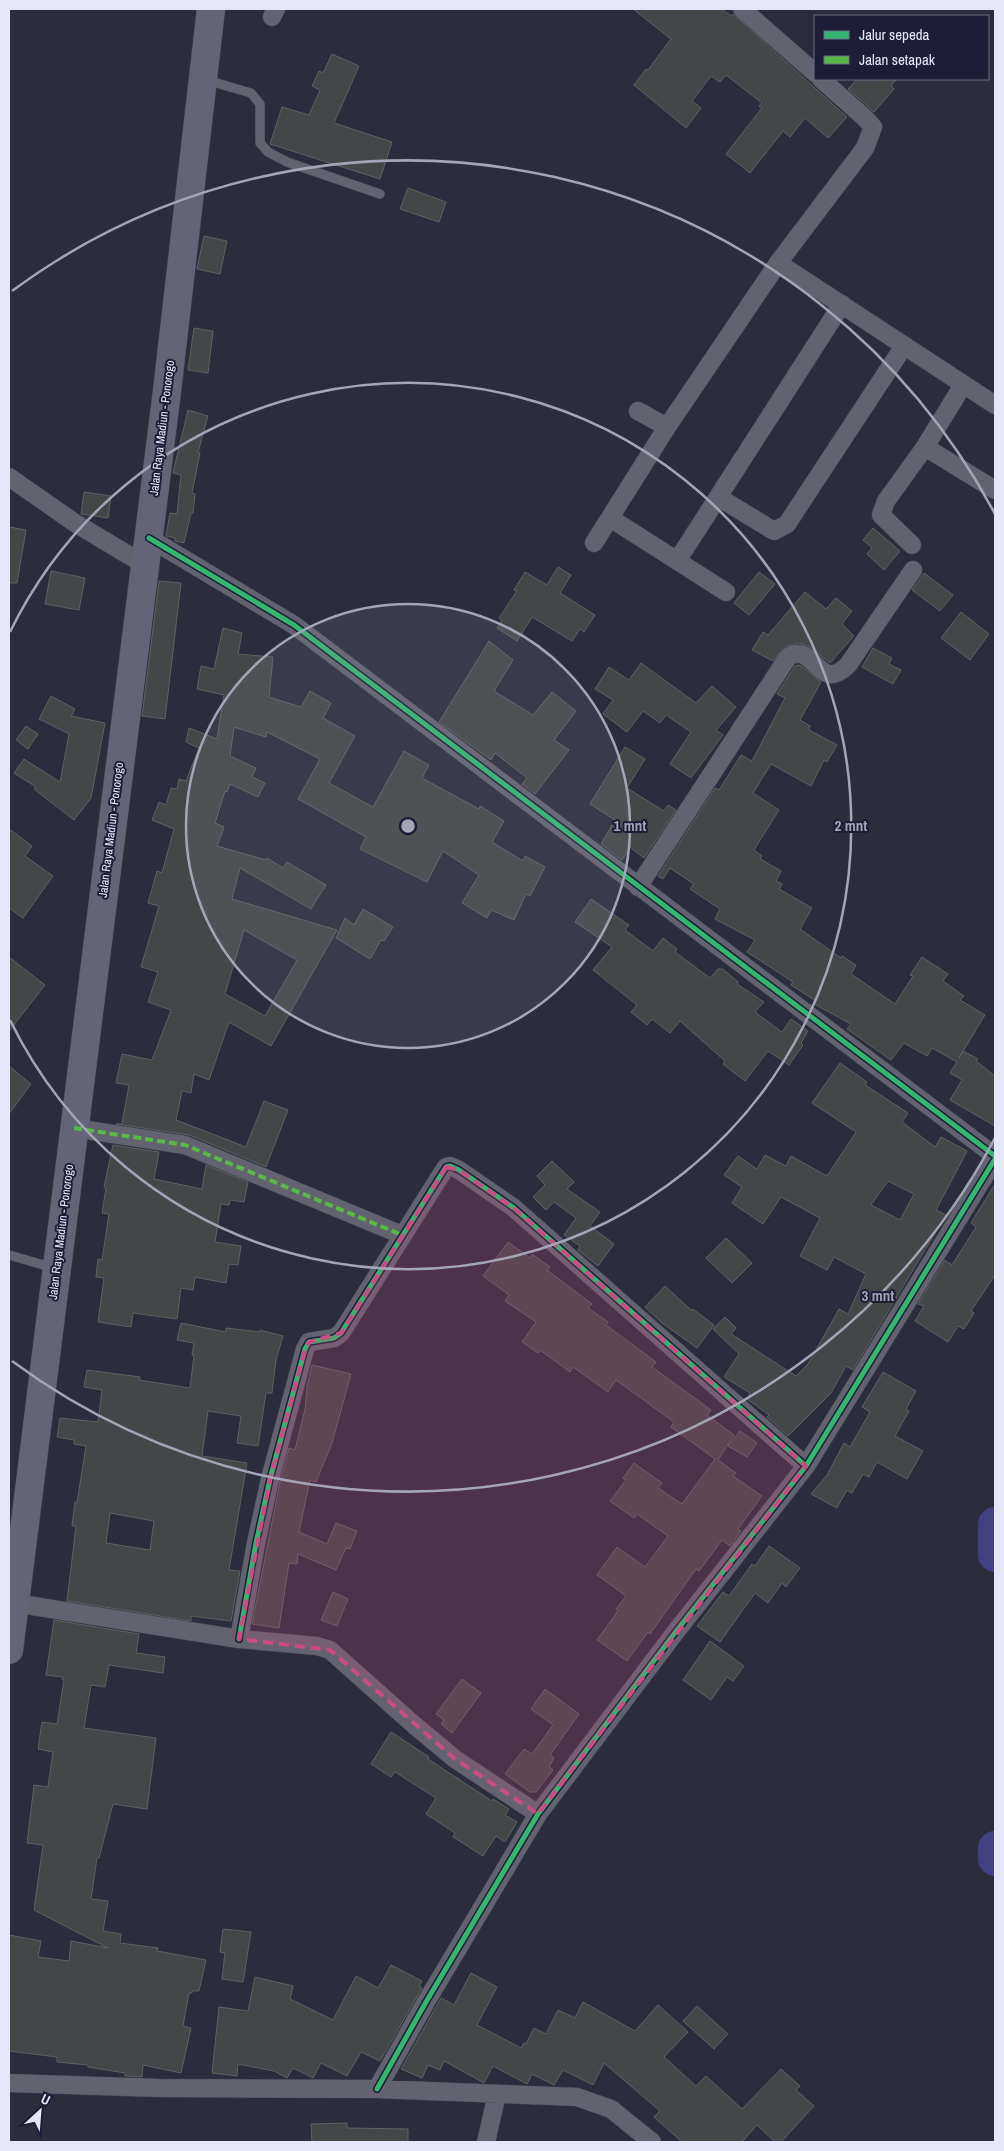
<svg xmlns="http://www.w3.org/2000/svg" width="1004" height="2151" viewBox="0 0 1004 2151" font-family="'Archivo Narrow',sans-serif">
<rect width="100%" height="100%" fill="#2c2d3c"/>
<g fill="none" stroke-linecap="round" stroke-linejoin="round">
<path stroke="#424182" stroke-width="34" d="M995,1524v31
M995,1848v11"/>
</g>
<path fill="#434748" stroke="#5f6263" fill-rule="evenodd" d="M633,9h88l10,7 2,-2 114,103 -19,21 -23,-20 -15,19 -7,-6 -33,42 -24,-19 36,-46 -3,-2 3,-3 -36,-28 -6,7 -9,-6 -19,25 9,7 -15,20 -52,-43 12,-16 2,1 23,-31z
M332,54l27,12 -25,57 58,19 -12,37 -110,-35 12,-37 27,8 11,-25 -8,-4 7,-15 4,2z
M857,79h40l-6,6 3,4 -20,23 -26,-23z
M408,188l38,14 -7,20 -39,-13z
M204,236l23,5 -7,33 -23,-5z
M194,328l19,3 -5,42 -20,-3z
M188,410l20,6 -10,36 2,1 -8,40 3,1 -2,19h-2l-7,30 -9,-2v-3l-9,-2 4,-23 7,1 4,-39 -8,-2z
M84,492l27,4 -3,22 -27,-4z
M9,527l17,3 -9,53h-8z
M873,528l27,23 -16,19 -17,-16 5,-6 -9,-8z
M558,567l13,8 -11,18 35,22 -11,17 -4,-3 -8,12 -40,-24 -15,24 -20,-13 5,-8 -3,-2 18,-27 -3,-1 11,-18 22,13z
M51,571l34,7 -6,32 -34,-6z
M759,572l16,12 -26,31 -15,-12z
M924,573l29,22 -13,16 -28,-21z
M159,581l22,2 -16,136 -23,-3z
M805,592l21,17 10,-11 16,13 -10,13 12,12 -24,27 -20,-16 -11,-4 -15,4 -11,14 -21,-11 11,-18 5,3z
M961,612l28,22 -19,26 -29,-22z
M223,628l19,5 -4,21 35,3 -4,40 32,10 9,-16 21,12 -8,15 32,18 -26,47 44,24 31,-56 25,14 -7,13 57,31 1,-3 24,15 -12,21 31,19 2,-5 20,11 -15,29 -4,-2 -12,26 -23,-10 -4,8 -25,-15 17,-28 -36,-24 -16,31 -67,-33 6,-12 -68,-38 22,-40 -53,-27 -1,5 -32,-10 -4,29 26,12 -4,9 13,6 -7,14 -28,-13 -3,8 -2,-1 -10,32 9,4 -7,19 49,14 1,-2 16,10 4,-6 39,23 -15,24 -71,-41 -8,31 105,31 -66,116 -42,-24 -20,58 -15,-6 -3,19 -9,-2 -6,29 70,27 18,-46 24,9 -22,57 -77,-32 -73,-11h6l7,-39 -13,-2 6,-29 30,6 19,-50 -23,-8 10,-30 -17,-5 18,-61 -11,-3 9,-32 5,2 12,-44 -22,-9 7,-18 7,3 5,-17 6,1 2,-10 7,2 13,-33 -13,-6 3,-14 28,11 7,-44 -27,-6 4,-23 13,3zM244,930l53,30 -32,56 -40,-22z
M489,641l24,19 -19,31 39,24 19,-23 24,19 -22,29 15,10 -34,44 -13,-10 5,-6 -32,-25 -4,7 -52,-38z
M873,648l19,10 -3,6 12,6 -8,14 -31,-17z
M641,663l55,40 16,-17 24,21 -20,23 7,5 -32,43 -21,-14 21,-32 -25,-17 -6,8 -17,-12 -16,21 -24,-18 10,-14 -18,-11 14,-22 20,13z
M800,665l21,17 -21,38 10,6 -1,4 28,15 -10,17 -3,-2 -13,26 -40,-22 -18,29 26,17 -25,40 8,6 -2,3 21,12 -5,10 6,3 -3,5 33,19 -12,21 41,29 1,-2 14,9 -5,9 44,30 18,-28 -3,-1 12,-18 26,17 -5,7 21,15 -4,4 25,15 -26,43 4,-7 15,8 -2,2 19,15v50l-45,-26 12,-20 -12,-7 7,-11 -25,-14 -5,8 -23,-13 -13,17 -44,-31 4,-5 -37,-20 2,-3 -25,-16 2,-3 -46,-30 8,-12 -40,-21 5,-10 -30,-20 4,-5 -24,-16 -7,11 -5,-3 57,-88 4,2 22,-35 11,6 33,-63 -8,-4 18,-28z
M51,696l24,13 -4,7 34,7 -14,75 -17,22 -40,-31 2,-2 -22,-14 10,-14 36,23 9,-48 -30,-15z
M26,726l12,8 -10,15 -12,-9z
M625,747l20,12 -18,29 37,23 4,-6 8,5 -32,48 -14,-11 -8,13 -21,-16 14,-24 -25,-16z
M9,829l23,17 -7,10 28,20 -30,42 -14,-10z
M591,899l38,26 -4,5 28,21 10,-13 14,11 -2,3 35,26 8,-9h5l15,13 -1,2 27,18 -9,10 27,20 9,-13 17,12 -7,12 2,2 -14,20 -21,-14 -23,30 -22,-17 2,-3 -45,-40 -10,12 -18,-14 -5,6 -16,-13 6,-7 -44,-35 19,-23 -37,-25z
M363,909l30,18 -9,14 -3,-1 -11,19 -34,-21 9,-20 9,7z
M9,957l36,28 -36,46z
M840,1063l27,19 -2,3 43,28 -6,9 33,25 6,-10 26,14 -31,59 10,5 -93,155 -7,-4 -15,27 -43,43 -21,-19 2,-2 -22,-16 3,-6 -26,-16 15,-23 -26,-25 12,-12 11,11 -5,6 65,42 12,-12 31,-55 9,5 18,-40 -32,-17 -7,13 -27,-14 20,-38 -39,-21 -18,27 -31,-21 10,-16 -18,-12 14,-19 19,13 8,-14 21,11 5,-10 36,20 29,-44 -44,-29zM888,1181l26,13 -14,26 -29,-15z
M9,1066l22,18 -22,30z
M113,1145l46,7 -5,27 48,10 4,-24 42,17 -4,20 -14,-2 -1,5 -8,-1 -6,38 26,4 -3,19 -9,-1 -3,19 -31,-6 -2,13 -12,-2 -4,31 -44,-6 -2,14 -33,-5 6,-44 -8,-1 2,-18 4,1 7,-46 -7,-1 4,-25 -2,-1z
M552,1161l22,21 -7,7 33,23 -10,14 24,18 -16,22 -20,-16 2,-4 -16,-11 12,-17 -22,-16 -8,8 -13,-13 12,-12 -8,-9z
M995,1184v91l-24,36 3,2 -10,16 -6,-3 -10,16 -33,-21 9,-15 -6,-2 27,-44 7,5 24,-38 -5,-4z
M726,1238l26,25 -20,20 -26,-25z
M508,1242l22,16 2,-4 18,13 -3,3 45,34 -4,4 20,14 -2,3 50,37 -4,5 59,43 -4,5 27,20 -16,25 18,13 -3,3 29,20 -24,33 3,2 -11,15 -8,-6 -23,31 -3,-2 -46,65 -2,-2 -21,29 -30,-21 21,-29 -2,-2 10,-13 -29,-21 20,-28 28,20 23,-31 -31,-22 -3,4 -24,-17 16,-21 -3,-2 11,-15 28,20 -4,5 24,16 33,-45 -44,-32 3,-5 -58,-42 -8,12 -35,-25 -3,5 -30,-22 -2,3 -16,-11 14,-20 -31,-21 4,-6 -26,-19z
M665,1286l27,25 1,-2 21,16 -17,23 -35,-25 -17,-16z
M181,1323l45,9v-4l34,4v-2l23,6 -7,24 -4,33h-6l-8,53 -21,-3 4,-27 -33,-5 -6,45 45,7 -18,107 11,1 -9,50 -40,-5v5l-124,-20 9,-75h-4l3,-24 2,1 9,-57 -12,-2v-4l-17,-3 3,-19 38,4 4,-32 -18,-3 3,-17 53,7 -1,3 51,8 4,-33h-2l2,-12 -17,-3zM110,1513l44,8 -4,29 -44,-7z
M312,1365l39,9 -19,69 -16,39 -6,-2 -11,52 28,12 9,-21 21,8 -7,18 -4,-1 -10,22 -38,-16 -1,10 -8,-1 -10,65 -27,-4 28,-142 9,-34 6,2 10,-41 2,-23z
M883,1372l33,19 -10,18 3,2 -14,25 28,15 -16,28 -30,-17 -8,15 -6,-3 -11,19 -5,-3 -10,18 -26,-14 16,-19 17,-32 6,4 20,-35 -8,-5z
M740,1431l17,12 -10,14 -19,-11z
M769,1546l31,22 -14,19 -4,-4 -14,20 -13,-10 -35,49 -23,-16 26,-34 6,4 23,-32 3,2z
M333,1592l15,7 -11,27 -16,-6z
M54,1620l85,14 -3,19 29,4 -2,16 -54,-8 -4,22 -14,-2 -7,43 72,10 -9,71 -34,-5 -14,54h-2l-6,41 17,2 -5,30 18,3 -1,9 38,5 -1,3 49,9 -7,31h-7v2h-3l-6,33 8,2 -10,45 -38,-8 -1,12 -17,-1v-3l-37,-6v-2l-31,-3v-5l-48,-6v-116l32,6 -3,16 31,4 2,-20 37,7 -74,-38 9,-65 -16,-2 7,-58 14,2 5,-35 -15,-3 4,-27 15,2 7,-44h-2l1,-3 -17,-2z
M710,1641l34,25 -11,15 -6,-4 -16,23 -28,-20z
M462,1679l19,14 -29,40 -11,-9 3,-4 -8,-6z
M545,1689l34,25 -29,41 4,3 -5,9 4,3 -17,22h-6l-25,-18 19,-25 8,5 21,-29 -22,-16z
M391,1732l38,25 -1,2 64,42 1,-2 16,10 -4,6 12,7 -12,20 -9,-6 -13,20 -30,-19 2,-4 -29,-19 10,-16 -41,-26 -4,5 -20,-13z
M223,1929l28,3 -8,50 -21,-3 3,-26 -5,-1z
M391,1965l31,16 -3,5 3,2 -42,73 -19,-9 -14,24 -26,-13 -8,15 -20,-10 -6,10 -13,-7 -36,-7 -1,12 -25,-3 7,-66 29,4 7,-34 38,9 -3,13 43,21 23,-44 22,12z
M471,1973l26,14 -20,38 44,23 3,-5 2,1 8,-16 12,6 12,-24 17,8 8,-16 52,29 23,-26 30,27 -24,25 32,29 10,-10 36,33 39,-40 19,17 -4,4 18,16 -33,36h-6l-18,-17 -15,17h-60l-28,-25 6,-6 -56,-48 -11,22 -30,-15 -9,15 -22,-11 -5,10 -34,-18 -9,17 -40,-22 -4,9 -12,-5 -6,13 -21,-9 40,-71 13,7z
M697,2006l31,28 -14,15 -31,-28z
M347,2123v5l61,1v13h-96l-1,-18z"/>
<g fill="none" stroke-linecap="round" stroke-linejoin="round">
<defs>
<path id="lane" d="M206,80l45,13 9,11v39l8,9 19,10 93,32
M9,1255l45,13"/>
<path id="street" d="M742,9l73,64
M272,17l4,-8
M778,263l87,-115 8,-21 -8,-9 -44,-39
M963,385l-38,62 70,43
M638,411l29,16
M9,477l66,46 70,42
M718,497l56,34 13,-7 117,-178
M610,518l116,74
M149,538l145,87 701,531
M594,543l73,-116 111,-164 217,142
M912,545l-31,-30 5,-14 39,-54
M677,561l165,-257
M638,887l150,-230c26,-17 30,38 60,8l65,-95
M74,1128l111,17 217,90
M14,1603l225,36 78,7 13,4 83,74 42,35 83,55
M239,1639l17,-96 14,-64 35,-130 4,-7 25,-4 7,-5 105,-166 4,-1 9,4 55,38 292,258
M9,2083l150,5 218,1 200,8 34,12 41,33
M377,2089l49,-87 112,-188 136,-180 132,-168 189,-307
M486,2142l11,-48"/>
<path id="highway" d="M9,1650l158,-1259 44,-382"/>
</defs>
<use href="#lane" stroke="#474956" stroke-width="10"/>
<use href="#street" stroke="#474956" stroke-width="19"/>
<use href="#highway" stroke="#474956" stroke-width="29"/>
<use href="#lane" stroke="#62636e" stroke-width="9"/>
<use href="#street" stroke="#62636e" stroke-width="18"/>
<use href="#highway" stroke="#636478" stroke-width="28"/>
<path stroke="#58b947" stroke-width="4" stroke-dasharray="8 4" stroke-linecap="butt" d="M74,1128l111,17 217,90"/>
<defs>
<path id="cycleway" d="M149,538l145,87 701,531
M239,1639l17,-96 14,-64 35,-130 4,-7 25,-4 7,-5 105,-166 4,-1 9,4 55,38 292,258
M377,2089l49,-87 112,-188 136,-180 132,-168 189,-307"/>
</defs>
<use href="#cycleway" stroke="#1d1d37" stroke-width="8"/>
<use href="#cycleway" stroke="#33b770" stroke-width="5"/>
</g>
<path fill="#cb4c82" fill-opacity="0.2" stroke="#cb4c82" stroke-width="4" stroke-dasharray="10 6" stroke-linejoin="round" d="M446,1167l13,3 55,38 292,258 -268,348 -83,-55 -125,-109 -91,-11 31,-160 35,-130 4,-7 32,-9z"/>
<circle cx="408" cy="826" r="222" fill="#a4a6b7" fill-opacity=".12"/>
<g fill="none" stroke="#a4a6b7" stroke-width="2.5">
<circle cx="408" cy="826" r="222"/>
<path d="M10 632A443 443 0 1 1 10 1020"/>
<path d="M995 1138A665 665 0 0 1 12 1361M12 291A665 665 0 0 1 995 514"/>
</g>
<g text-anchor="middle" dominant-baseline="central" stroke-width="4" stroke-linejoin="round" paint-order="stroke">
<g font-size="12" fill="#e5e7f9" stroke="#1d1d37">
<text transform="translate(162 428) rotate(-83)">Jalan Raya Madiun - Ponorogo</text>
<text transform="translate(111 830) rotate(-83)">Jalan Raya Madiun - Ponorogo</text>
<text transform="translate(61 1232) rotate(-83)">Jalan Raya Madiun - Ponorogo</text>
</g>
</g>
<circle cx="408" cy="826" r="8" fill="#a4a6b7" stroke="#1d1d37" stroke-width="2.5"/>
<g font-size="15" text-anchor="middle" font-weight="bold" fill="#a4a6b7" stroke="#1d1d37" stroke-width="4" stroke-linejoin="round" paint-order="stroke">
<text x="630" y="831">1 mnt</text>
<text x="851" y="831">2 mnt</text>
<text x="878" y="1301">3 mnt</text>
</g>
<rect width="1004" height="2151" fill="none" stroke="#e5e7f9" stroke-width="20"/>
<rect x="814" y="15" width="175" height="65" fill="#1d1d37" stroke="#6d6e85"/>
<rect x="824" y="31" width="25" height="8" fill="#33b770" stroke="#6d6e85"/>
<text x="859" y="40" font-size="15" fill="#e5e7f9">Jalur sepeda</text>
<rect x="824" y="56" width="25" height="8" fill="#58b947" stroke="#6d6e85"/>
<text x="859" y="65" font-size="15" fill="#e5e7f9">Jalan setapak</text>
<g transform="translate(40 2111) rotate(26)" stroke="#1d1d37" stroke-width="4" paint-order="stroke">
<path d="M0-4L9 19L0 12L-9 19Z" fill="#e5e7f9"/>
<text y="-8" font-size="14" font-weight="bold" text-anchor="middle" fill="#e5e7f9">U</text>
</g>
</svg>
